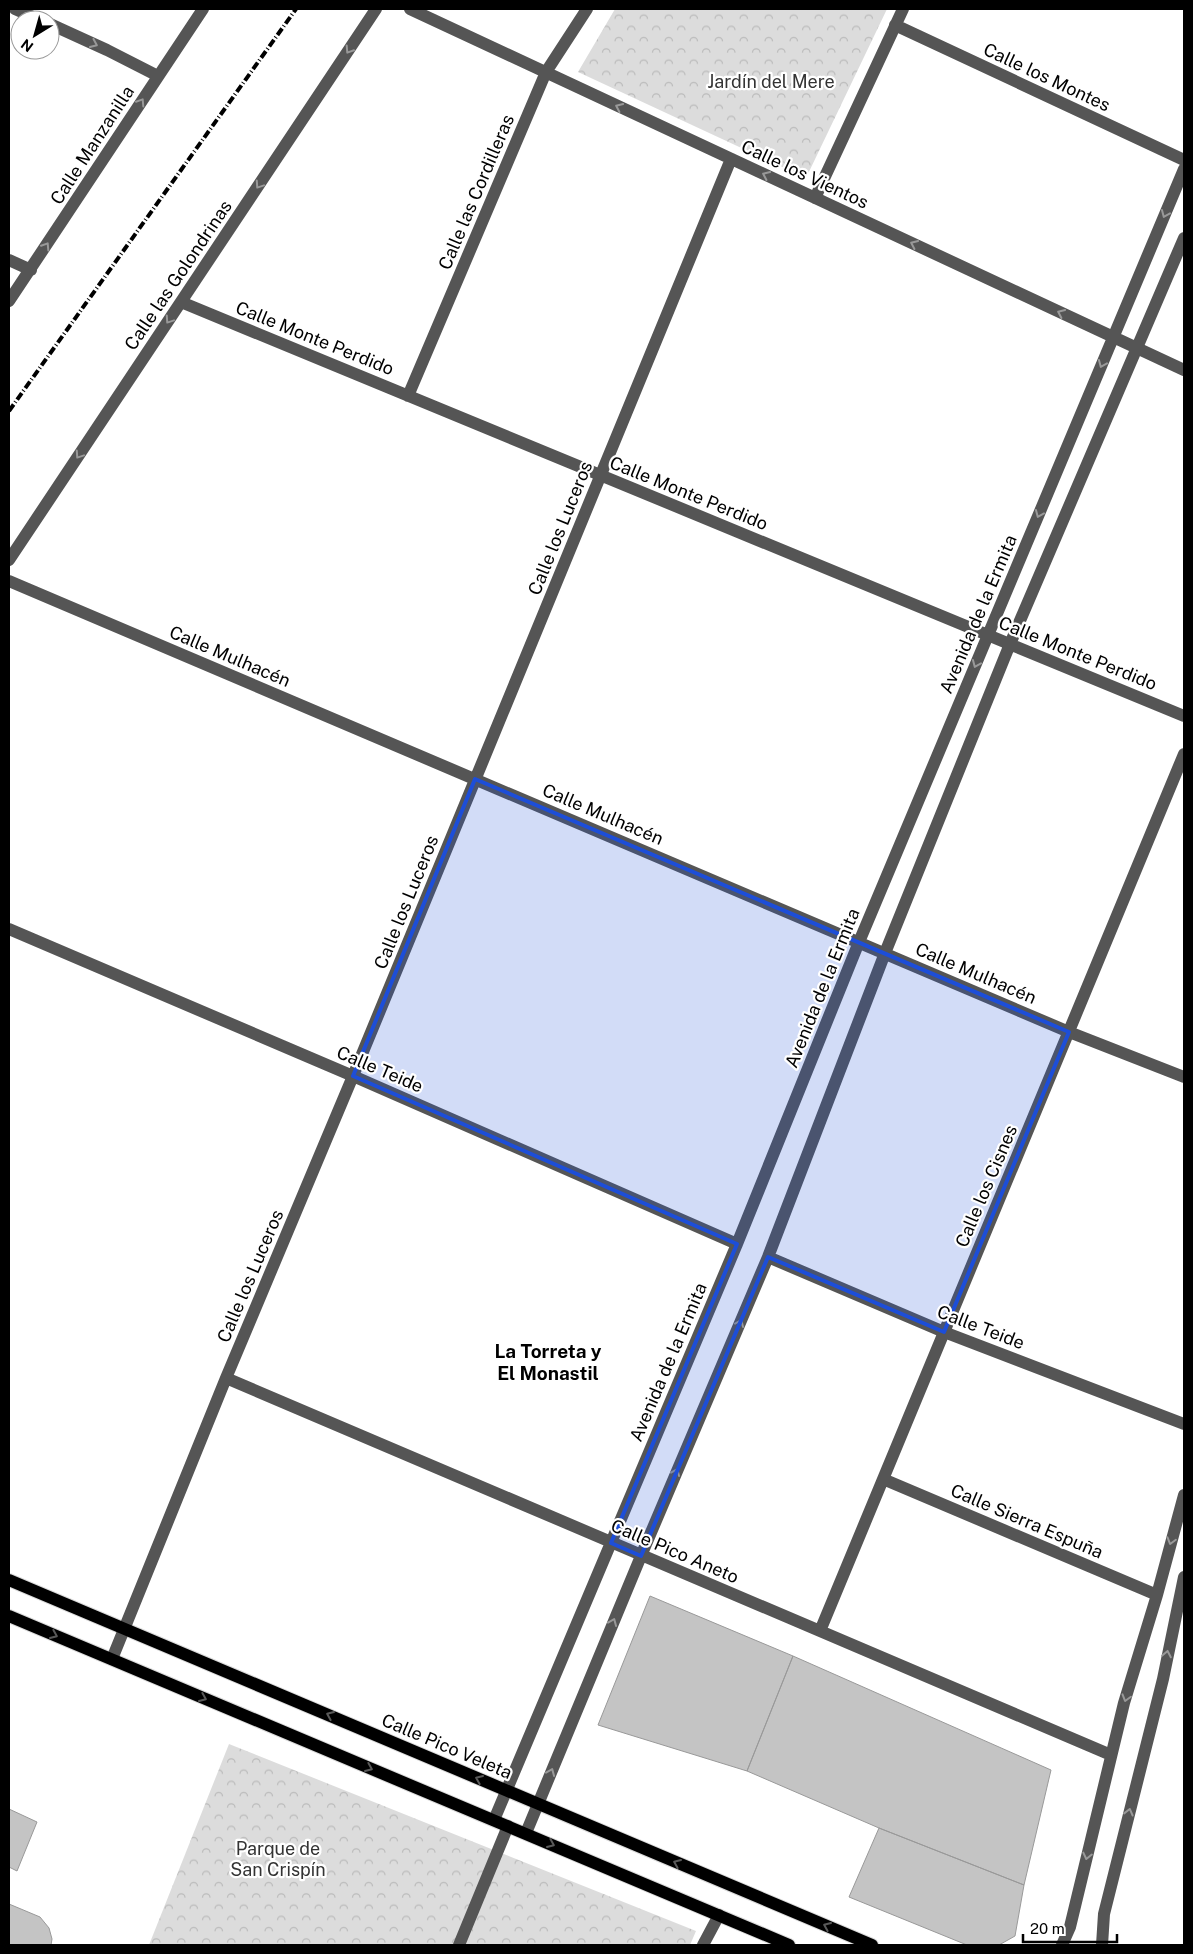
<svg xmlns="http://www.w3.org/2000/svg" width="1193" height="1954" viewBox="0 0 1193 1954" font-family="'Public Sans',sans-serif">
<defs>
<pattern id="park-crowns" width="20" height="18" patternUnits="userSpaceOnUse" patternTransform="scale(1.25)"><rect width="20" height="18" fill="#dcdcdc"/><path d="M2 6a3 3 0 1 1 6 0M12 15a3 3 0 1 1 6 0" fill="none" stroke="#bbb"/></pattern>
</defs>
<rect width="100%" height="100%" fill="#fff"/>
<path fill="url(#park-crowns)" d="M615,9h272l-81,169 -228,-106z
M229,1744l467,187 -6,14h-541z"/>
<path fill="#c4c4c4" stroke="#999" d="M650,1596l143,60 -46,115 -149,-46z
M793,1656l258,114 -27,115 -145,-57 -132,-57z
M9,1809l28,13 -20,49 -8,-4z
M879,1828l145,57 -9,51 -16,9h-32l-118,-48z
M9,1904l31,13 9,11 3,11 -1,6h-42z"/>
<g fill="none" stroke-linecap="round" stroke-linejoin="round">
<defs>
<path id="major" d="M9,1580l863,365
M9,1616l780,329"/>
</defs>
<use href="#major" stroke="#dbdbdb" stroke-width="14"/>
<path stroke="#555" stroke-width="12" d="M15,9l25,11
M410,9l774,361
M50,24l57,26 51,26
M895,25l289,135
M815,198l88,-189
M9,260l22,10
M9,301l194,-292
M181,302l1003,414
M408,396l138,-324 41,-63
M9,560l367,-551
M9,581l1060,451 115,45
M9,929l344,147 384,168
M768,1257l176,75 240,92
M226,1378l885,377
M883,1479l274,116
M820,1631l364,-877
M112,1659l114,-281 127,-302 378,-917
M494,1820l243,-576 122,-302 325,-773
M526,1833l115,-277 127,-299 117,-304 125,-309 174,-406
M459,1945l49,-119
M703,1945l16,-30
M1062,1945l8,-18 54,-224 33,-108 27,-100
M1102,1945l2,-31 59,-235 21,-102"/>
<use href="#major" stroke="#000" stroke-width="12"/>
<path stroke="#000" stroke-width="4" stroke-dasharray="8 2.5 1 2.5" stroke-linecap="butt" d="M9,411l287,-402"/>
</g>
<defs><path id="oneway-chevron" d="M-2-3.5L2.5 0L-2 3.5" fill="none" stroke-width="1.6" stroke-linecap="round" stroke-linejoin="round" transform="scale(1.25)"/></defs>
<g stroke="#999">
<use href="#oneway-chevron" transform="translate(94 44) rotate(24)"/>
<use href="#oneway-chevron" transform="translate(349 50) rotate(123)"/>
<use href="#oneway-chevron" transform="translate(141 102) rotate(-57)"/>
<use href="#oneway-chevron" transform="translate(619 107) rotate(-155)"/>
<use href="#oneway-chevron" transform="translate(766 175) rotate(-155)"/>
<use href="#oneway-chevron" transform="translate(259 185) rotate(124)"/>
<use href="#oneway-chevron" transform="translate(1165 214) rotate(113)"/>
<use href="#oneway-chevron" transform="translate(914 244) rotate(-155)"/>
<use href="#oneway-chevron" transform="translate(46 246) rotate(-57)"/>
<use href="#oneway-chevron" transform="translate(1061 313) rotate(-155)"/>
<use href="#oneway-chevron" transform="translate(169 320) rotate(124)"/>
<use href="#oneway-chevron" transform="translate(1102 364) rotate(113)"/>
<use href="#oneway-chevron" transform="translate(79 455) rotate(124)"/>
<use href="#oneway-chevron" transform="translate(1039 514) rotate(113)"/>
<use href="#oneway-chevron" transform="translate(976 664) rotate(113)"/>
<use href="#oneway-chevron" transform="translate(740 1323) rotate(-67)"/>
<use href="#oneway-chevron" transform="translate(676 1472) rotate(-67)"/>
<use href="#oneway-chevron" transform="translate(1171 1541) rotate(106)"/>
<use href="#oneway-chevron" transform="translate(613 1622) rotate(-67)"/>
<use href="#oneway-chevron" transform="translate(1167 1654) rotate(-79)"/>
<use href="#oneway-chevron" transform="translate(1126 1698) rotate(106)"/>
<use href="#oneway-chevron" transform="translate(551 1772) rotate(-67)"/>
<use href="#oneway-chevron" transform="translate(1129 1812) rotate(-76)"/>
<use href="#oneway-chevron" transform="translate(1087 1856) rotate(103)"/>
</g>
<g stroke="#595959">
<use href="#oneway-chevron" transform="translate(54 1635) rotate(23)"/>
<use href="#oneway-chevron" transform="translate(203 1698) rotate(23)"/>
<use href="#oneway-chevron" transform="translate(330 1715) rotate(-157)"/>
<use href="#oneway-chevron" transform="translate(369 1768) rotate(23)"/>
<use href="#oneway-chevron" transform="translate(479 1779) rotate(-157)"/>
<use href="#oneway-chevron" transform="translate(551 1844) rotate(23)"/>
<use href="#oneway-chevron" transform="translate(677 1863) rotate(-157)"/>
<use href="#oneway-chevron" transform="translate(827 1926) rotate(-157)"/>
</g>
<path fill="#1d4ed8" fill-opacity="0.2" stroke="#1d4ed8" stroke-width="4" stroke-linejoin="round" d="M475,779l594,253 -125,300 -176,-75 -127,299 -30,-13 126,-299 -384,-168z"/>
<g text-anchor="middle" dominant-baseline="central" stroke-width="4.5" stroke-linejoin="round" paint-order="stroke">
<g font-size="18" fill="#000" stroke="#fff">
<text transform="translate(1047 77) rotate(25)">Calle los Montes</text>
<text transform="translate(92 145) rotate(-57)">Calle Manzanilla</text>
<text transform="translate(805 174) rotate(25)">Calle los Vientos</text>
<text transform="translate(476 192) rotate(-67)">Calle las Cordilleras</text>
<text transform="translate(178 275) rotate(-56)">Calle las Golondrinas</text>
<text transform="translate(315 338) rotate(22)">Calle Monte Perdido</text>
<text transform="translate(689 493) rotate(22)">Calle Monte Perdido</text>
<text transform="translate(560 528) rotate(-68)">Calle los Luceros</text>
<text transform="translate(978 614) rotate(-67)">Avenida de la Ermita</text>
<text transform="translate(1078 653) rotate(22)">Calle Monte Perdido</text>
<text transform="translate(230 656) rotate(23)">Calle Mulhacén</text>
<text transform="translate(603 814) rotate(23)">Calle Mulhacén</text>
<text transform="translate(406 902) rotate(-68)">Calle los Luceros</text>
<text transform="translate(976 973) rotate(23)">Calle Mulhacén</text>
<text transform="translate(822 988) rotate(-68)">Avenida de la Ermita</text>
<text transform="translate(380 1069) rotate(23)">Calle Teide</text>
<text transform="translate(986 1186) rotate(-67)">Calle los Cisnes</text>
<text transform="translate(250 1276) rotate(-67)">Calle los Luceros</text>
<text transform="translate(981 1327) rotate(21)">Calle Teide</text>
<text transform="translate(668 1362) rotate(-67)">Avenida de la Ermita</text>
<text transform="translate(1027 1521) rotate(23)">Calle Sierra Espuña</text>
<text transform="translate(675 1551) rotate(23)">Calle Pico Aneto</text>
<text transform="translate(447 1746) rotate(23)">Calle Pico Veleta</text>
</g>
<g font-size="18" fill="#333" stroke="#fff">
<text x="771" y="81">Jardín del Mere</text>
<text x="278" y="1848">Parque de<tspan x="278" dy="21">San Crispín</tspan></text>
</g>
<g font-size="19" font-weight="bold" fill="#000" stroke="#fff">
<text x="548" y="1351">La Torreta y<tspan x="548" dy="22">El Monastil</tspan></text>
</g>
</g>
<rect width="1193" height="1954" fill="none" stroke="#000000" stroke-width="20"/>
<g transform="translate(35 35) rotate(217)"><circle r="24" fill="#ffffff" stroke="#999999"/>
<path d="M0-4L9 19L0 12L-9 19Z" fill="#000000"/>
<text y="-8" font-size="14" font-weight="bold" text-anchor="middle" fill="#000000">N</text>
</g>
<path d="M1023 1934v8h94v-8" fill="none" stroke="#000000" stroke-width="2.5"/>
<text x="1030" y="1934" font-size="15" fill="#000000" stroke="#ffffff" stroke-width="4" paint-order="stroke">20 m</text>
</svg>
